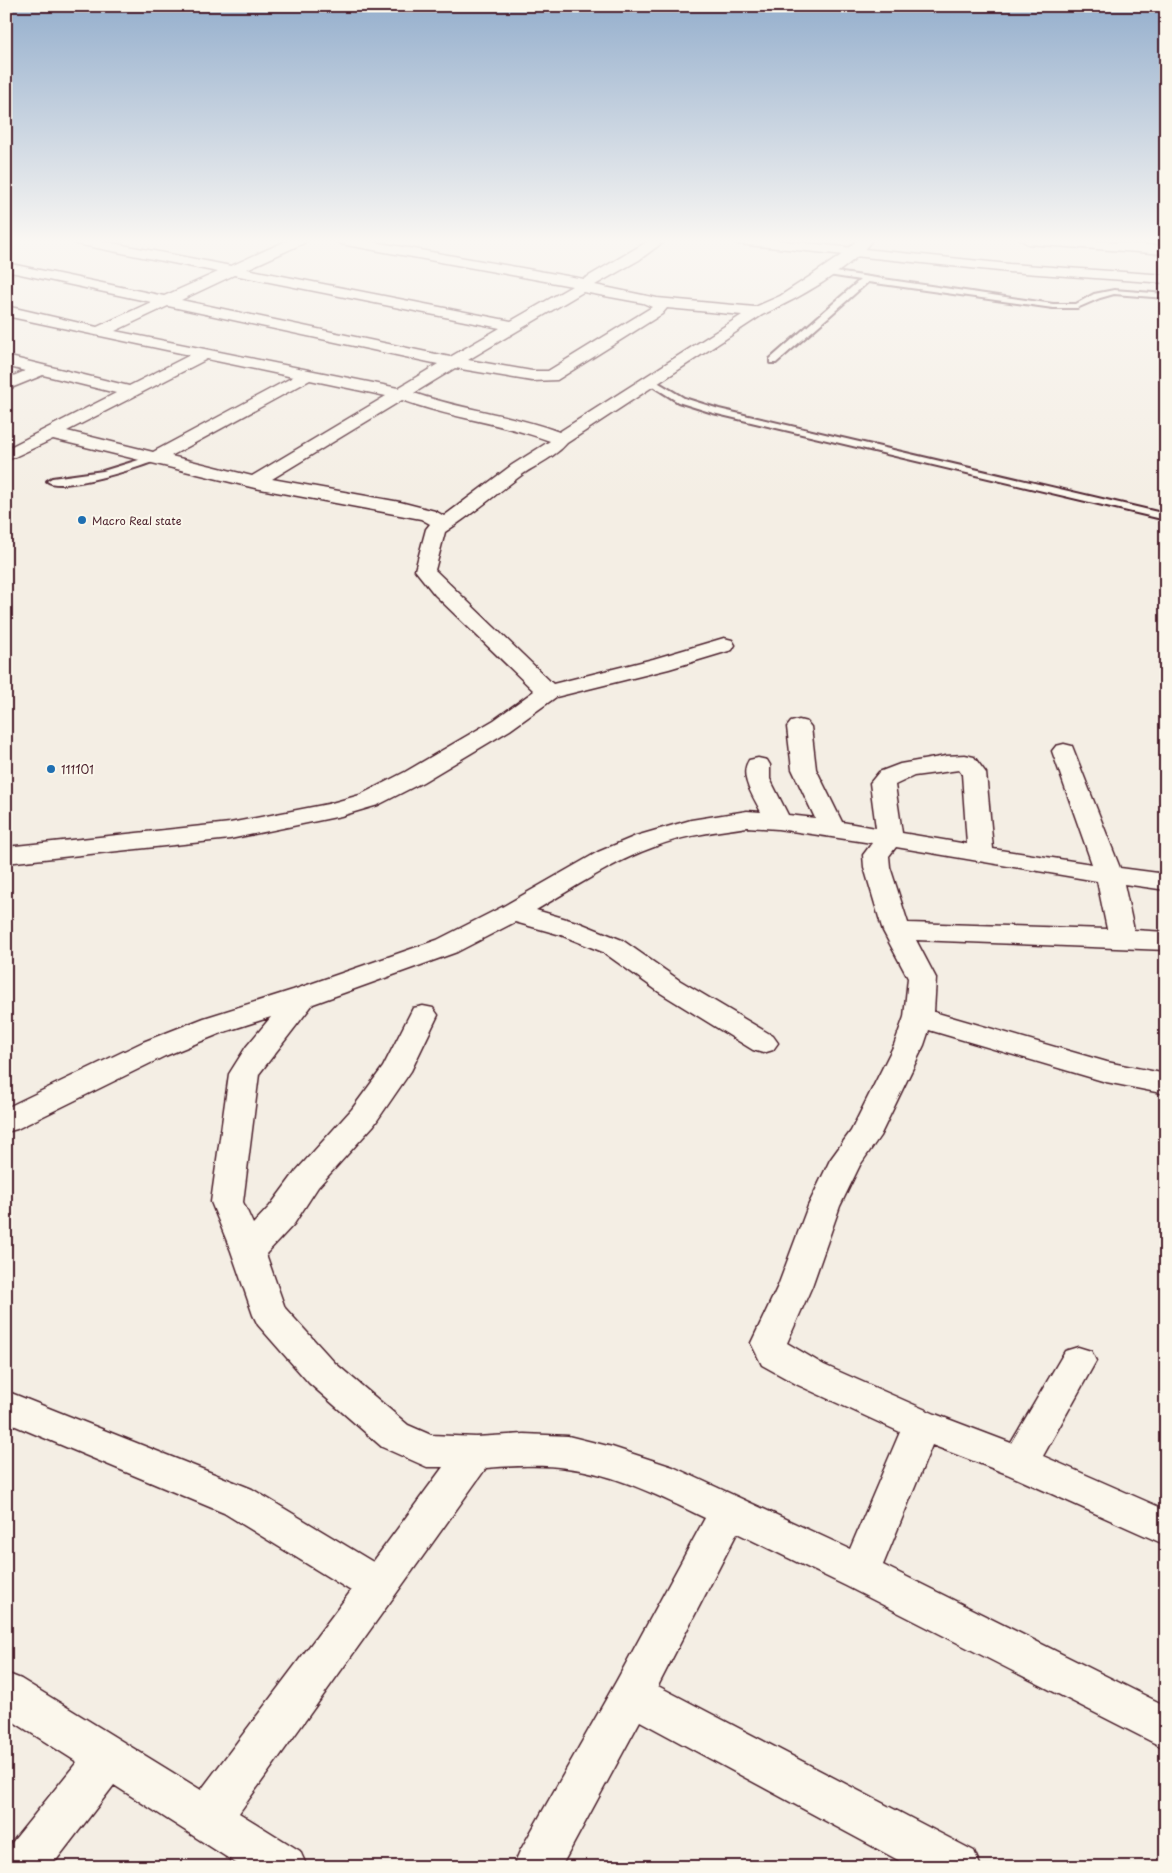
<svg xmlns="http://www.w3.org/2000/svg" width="1172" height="1873" viewBox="0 0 1172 1873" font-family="'Playpen Sans',sans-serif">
<rect width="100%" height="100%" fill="#f4eee4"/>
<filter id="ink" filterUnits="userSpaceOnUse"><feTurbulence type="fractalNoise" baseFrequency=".02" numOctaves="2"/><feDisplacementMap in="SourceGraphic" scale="10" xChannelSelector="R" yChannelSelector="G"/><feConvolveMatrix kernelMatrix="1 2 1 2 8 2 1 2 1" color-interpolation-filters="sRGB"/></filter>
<g filter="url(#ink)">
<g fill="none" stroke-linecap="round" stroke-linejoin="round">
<defs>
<path id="lane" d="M822,270l231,34h23l18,-10 20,-4 52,4v4l-52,-4 -14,4 -23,10h-24l-185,-26 -92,81h-6v-4l90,-79 -38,-6z
M649,377l35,21 35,11 447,105v6l-453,-107 -35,-11 -32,-20 -2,-2z
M155,455l3,1v4c-18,7 -97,33 -111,21l5,-3 51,-7z"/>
<path id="street" d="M70,240h27l134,26 57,-26h18l-2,3 -57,26 264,52 61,-35 -231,-42 -7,-4h29l221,39 66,-39h16l-27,20 -44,25 62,13 98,9 25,-11 29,-19 31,-21 17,-16h15c-21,30 -77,60 -110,75l-195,128c-12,14 -29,21 -44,31 -26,19 -50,40 -78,58l-10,38 118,114 100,-25 71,-21 8,2 3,5 -3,5 -63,19 -113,28 -46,33 -87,52 -45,23 -37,11 -111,23 -224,24v-16l224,-24 98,-19 32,-9 45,-23 89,-52 40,-29 -99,-96 -20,-25 11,-41 4,-5 -9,-5 -166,-31 -202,-49 -47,22v-12l110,-56 -73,-18 -37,15v-11l19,-8 -19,-5v-10l123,30 61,-31 -184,-39v-10l91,21 54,-25 -145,-31v-8l158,33 54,-24 -141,-28zM234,275l266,53 -50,29 -269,-57zM583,292l60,11 9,4 -104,64h-16l-64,-11zM168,306l270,58 -40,24 -283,-57zM667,308l75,7 -183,117c-47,-18 -97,-22 -145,-39l41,-25 77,13 25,-1 105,-66zM207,359l86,18 -140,75 -86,-21zM310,380l76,16 -134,80 -81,-20zM402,400c48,18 100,23 148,41l-38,24 -68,51 -9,-5 -35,-9 -128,-23z
M799,720l8,2 4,5 5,42 26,53 34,6 -6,-45 9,-11 21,-8 46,-8 19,-1 9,2 12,16 7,76 99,15 -40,-113 4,-5 8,-2 8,2 48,122 46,6v16l-42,-6 10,46 32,2v18l-250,-10 20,38 -2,34 173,50 59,12v20l-60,-12 -177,-52 -5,15 -44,91 -20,29 -20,41 -28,80 -25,57 37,22 111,49 76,29 54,-92 13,-4 13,4 5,10 -53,95 123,54v35l-159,-71 -75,-29 -49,120 283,141v43l-320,-163 -109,-53 -79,153 316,165 7,16h-70l-271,-146 -79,146h-48l7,-16 97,-171 88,-162c-44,-21 -89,-44 -138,-50 -26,-4 -54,-2 -81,0l-247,345 61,38 7,16h-65l-128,-82 -63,82h-45v-17l71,-88 -71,-45v-44l15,6 180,111 150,-199 -127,-78 -218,-91v-31l246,98 121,73 70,-95h-16l-45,-20 -73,-64 -51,-58 -5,-10 -22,-64 -20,-49 18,-128 17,-27 25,-30 -47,15 -59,24 -148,73 -11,3v-24l137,-66 61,-24 89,-28 144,-50 65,-33 96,-55 38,-16 55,-16 56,-9 14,1c-7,-15 -23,-36 -12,-52l9,-2 9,2 3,5v14l18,36 27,3 -23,-49 -5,-42 4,-5zM959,770l3,4 5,70 -65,-11 -7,-48 19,-9zM747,827l31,2 94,14 -9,12 1,12 19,64 25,47 -4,39 -10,28 -43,86 -21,29 -22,46 -30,80 -27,57 11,22 36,20 102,47 -50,117 -177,-82 -61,-20 -44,-11 -44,-2 -48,3 -45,-2 -23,-10 -73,-62 -50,-55 -19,-54 28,-30 24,-37 56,-62 37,-54 27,-56 -5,-7 -10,-2 -10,2 -30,59 -31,42 -56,62 -26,35 -17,18 -10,-22 16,-128 54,-70 144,-52 58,-30 46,13 42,17 56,40 94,58 10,3 10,-3 5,-7 -5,-7 -94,-56 -57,-40 -42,-17 -44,-13c38,-22 76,-48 118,-63 29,-12 62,-15 93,-20zM896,847l201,34 10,48 -199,-6 -18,-56 -1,-11z"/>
<path id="highway" d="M732,240h45l232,24 157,11v8l-157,-11 -270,-28z
M1021,240h61l84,6v8l-138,-10z"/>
</defs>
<use href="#lane" stroke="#4a1f2b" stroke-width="4"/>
<use href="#street" stroke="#4a1f2b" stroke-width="3"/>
<use href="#highway" stroke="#4a1f2b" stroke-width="3"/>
<use href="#lane" fill="#fbf7ec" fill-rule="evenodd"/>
<use href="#street" fill="#fbf7ec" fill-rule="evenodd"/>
<use href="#highway" fill="#fbf7ec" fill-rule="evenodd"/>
</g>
</g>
<linearGradient id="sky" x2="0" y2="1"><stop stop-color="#95afcd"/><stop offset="0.48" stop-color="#faf7f3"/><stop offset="1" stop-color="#faf7f3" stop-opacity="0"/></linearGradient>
<rect width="1172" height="502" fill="url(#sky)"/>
<g fill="#1f6fb2" stroke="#fbf7ec" stroke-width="2">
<circle cx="82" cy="520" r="5"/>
<circle cx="51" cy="769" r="5"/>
</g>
<g text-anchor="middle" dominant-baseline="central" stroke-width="4" stroke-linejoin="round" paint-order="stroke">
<g font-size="11" fill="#4a1f2b" stroke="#fbf7ec" text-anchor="start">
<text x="92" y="520">Macro Real state</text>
</g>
<g font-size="12" fill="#4a1f2b" stroke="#fbf7ec" text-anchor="start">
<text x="61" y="769">111101</text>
</g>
</g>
<rect width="1172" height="1873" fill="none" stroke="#fbf7ec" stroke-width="25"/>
<rect x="12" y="12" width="1147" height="1848" fill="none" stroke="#4a1f2b" stroke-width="2" filter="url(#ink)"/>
</svg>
